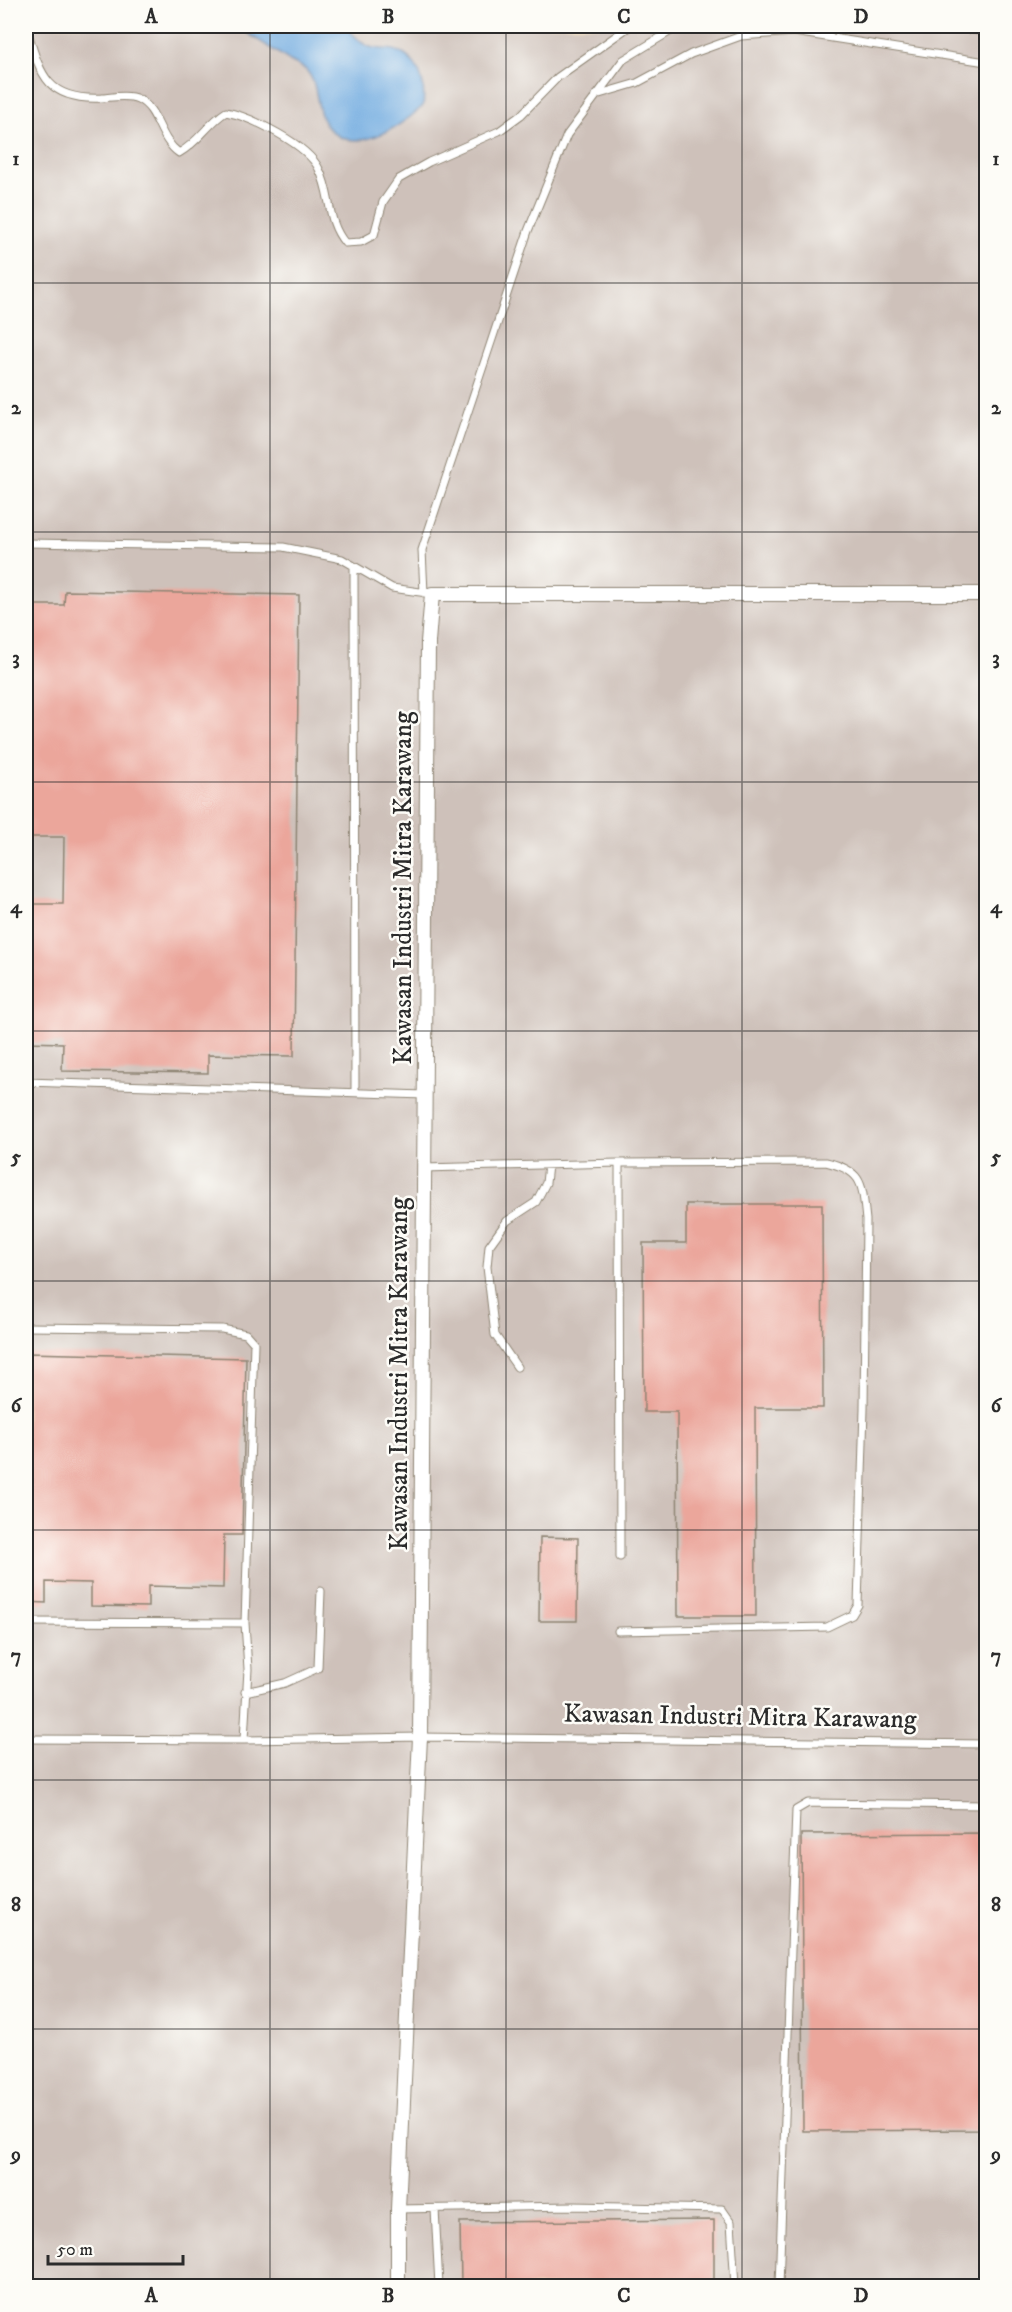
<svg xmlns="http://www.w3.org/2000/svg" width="1012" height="2312" viewBox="0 0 1012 2312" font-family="'IM FELL DW Pica',serif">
<rect width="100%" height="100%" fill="#fdfcf7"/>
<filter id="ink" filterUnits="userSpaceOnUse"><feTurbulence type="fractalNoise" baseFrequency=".0167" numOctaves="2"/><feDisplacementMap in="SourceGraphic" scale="12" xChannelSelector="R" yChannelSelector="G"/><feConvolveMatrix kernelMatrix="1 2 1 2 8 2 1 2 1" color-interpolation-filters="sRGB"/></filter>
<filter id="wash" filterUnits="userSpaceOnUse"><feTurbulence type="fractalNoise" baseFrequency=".008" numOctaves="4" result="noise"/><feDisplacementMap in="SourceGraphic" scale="24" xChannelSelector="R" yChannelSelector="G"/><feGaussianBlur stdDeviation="1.35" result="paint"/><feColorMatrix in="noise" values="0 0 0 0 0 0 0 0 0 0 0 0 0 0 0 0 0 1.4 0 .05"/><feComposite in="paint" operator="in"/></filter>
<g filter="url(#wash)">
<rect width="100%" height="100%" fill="#f0dcbb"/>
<path fill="#cec1ba" d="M26,26h960v2260h-960z"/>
<path fill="#70aae0" stroke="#4e6a86" stroke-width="1.5" d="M236,26h110c6,7 14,18 24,21 8,3 16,1 24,3 25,8 32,32 29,56 -24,22 -74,55 -99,16 -9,-16 -5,-38 -18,-52 -4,-4 -11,-6 -16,-9 -18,-12 -36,-24 -54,-35z"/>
<g id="blocks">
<path fill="#eba69b" d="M65,591l234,4 -5,461 -86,-1v18l-146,-2 1,-28 -37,-1v-138h37l1,-67h-38v-232h38z
M686,1204h136l1,204h-68l1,208h-78l-1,-204h-33l-1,-169h43z
M26,1353l220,5 -4,177h-18l-1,53 -75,-2v21l-57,-1v-23l-45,-1v21l-20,-1z
M540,1537l38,1 -1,83h-38z
M987,1833v297l-184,1 -2,-297z
M714,2220v66h-253l-1,-64z"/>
</g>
</g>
<g filter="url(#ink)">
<use href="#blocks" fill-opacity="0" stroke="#8e8473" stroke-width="1.5"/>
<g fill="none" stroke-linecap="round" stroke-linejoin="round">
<defs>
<path id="service" d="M26,26c14,47 19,75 76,72 11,-1 26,-4 36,1 21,10 20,39 41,54 20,-11 29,-30 47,-41 26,5 82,33 93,57 13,26 7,51 26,74l16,-1 13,-7 9,-33 16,-23 30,-17 70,-31 22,-16 37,-38 72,-51
M943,26l43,6
M596,95l41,-12 54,-29 50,-18 53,-4 192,30
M26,543l257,4 59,12 50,29 35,5
M354,566l1,526
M424,593l-2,-43 106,-319 39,-96 56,-75 48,-29 19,-5
M26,1082l399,13
M619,1163l1,394
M424,1168l195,-5 207,-1c38,9 36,22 40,58l-2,189 -6,196 -6,10 -25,12 -209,4
M26,1327l196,2 24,5 8,9 -9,280 3,46 -4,71
M517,1367l-22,-32 -8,-68 2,-21 18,-25 29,-19 10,-19 2,-18
M26,1622l219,1
M245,1692l40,-9 33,-15 3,-77
M26,1739l218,1 176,-3 566,7
M398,2209l175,-3 149,3 9,13 4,64
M435,2209l4,77
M779,2286l17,-476 12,-7 178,2"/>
<path id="minor" d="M398,2286v-77l22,-472 8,-1095 4,-48h554"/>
</defs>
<use href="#service" stroke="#8e8473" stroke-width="9"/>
<use href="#minor" stroke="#8e8473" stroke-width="16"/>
<use href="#service" stroke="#fff" stroke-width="7"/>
<use href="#minor" stroke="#fff" stroke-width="14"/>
</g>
</g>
<path fill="none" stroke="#2b2b2b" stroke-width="1.5" stroke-opacity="0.55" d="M270,26v2260M506,26v2260M742,26v2260M26,283h960M26,532h960M26,782h960M26,1031h960M26,1281h960M26,1530h960M26,1780h960M26,2029h960"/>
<g text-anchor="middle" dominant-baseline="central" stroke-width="5" stroke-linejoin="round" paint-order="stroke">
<g font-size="26" fill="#2b2b2b" stroke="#fdfcf7">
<text transform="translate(403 888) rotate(-90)">Kawasan Industri Mitra Karawang</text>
<text transform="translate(399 1374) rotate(-90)">Kawasan Industri Mitra Karawang</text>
<text transform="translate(740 1717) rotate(1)">Kawasan Industri Mitra Karawang</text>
</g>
</g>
<rect width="1012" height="2312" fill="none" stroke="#fdfcf7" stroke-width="66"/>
<path d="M48 2255v9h135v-9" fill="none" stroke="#2b2b2b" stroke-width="3"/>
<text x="57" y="2255" font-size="18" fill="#2b2b2b" stroke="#fdfcf7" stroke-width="4.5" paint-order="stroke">50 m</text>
<rect x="33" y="33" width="946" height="2246" fill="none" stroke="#2b2b2b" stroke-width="2"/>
<g font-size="20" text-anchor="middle" font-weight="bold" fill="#2b2b2b">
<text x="151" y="23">A</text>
<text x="388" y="23">B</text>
<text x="624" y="23">C</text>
<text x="861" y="23">D</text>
<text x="16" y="165">1</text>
<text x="996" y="165">1</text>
<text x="16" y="414">2</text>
<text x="996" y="414">2</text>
<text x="16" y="664">3</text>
<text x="996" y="664">3</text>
<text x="16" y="913">4</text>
<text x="996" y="913">4</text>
<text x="16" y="1163">5</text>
<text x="996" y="1163">5</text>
<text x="16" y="1412">6</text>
<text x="996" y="1412">6</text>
<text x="16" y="1662">7</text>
<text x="996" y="1662">7</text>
<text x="16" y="1911">8</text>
<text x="996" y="1911">8</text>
<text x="16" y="2161">9</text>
<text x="996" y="2161">9</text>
<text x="151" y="2302">A</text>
<text x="388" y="2302">B</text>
<text x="624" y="2302">C</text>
<text x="861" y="2302">D</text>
</g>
</svg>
